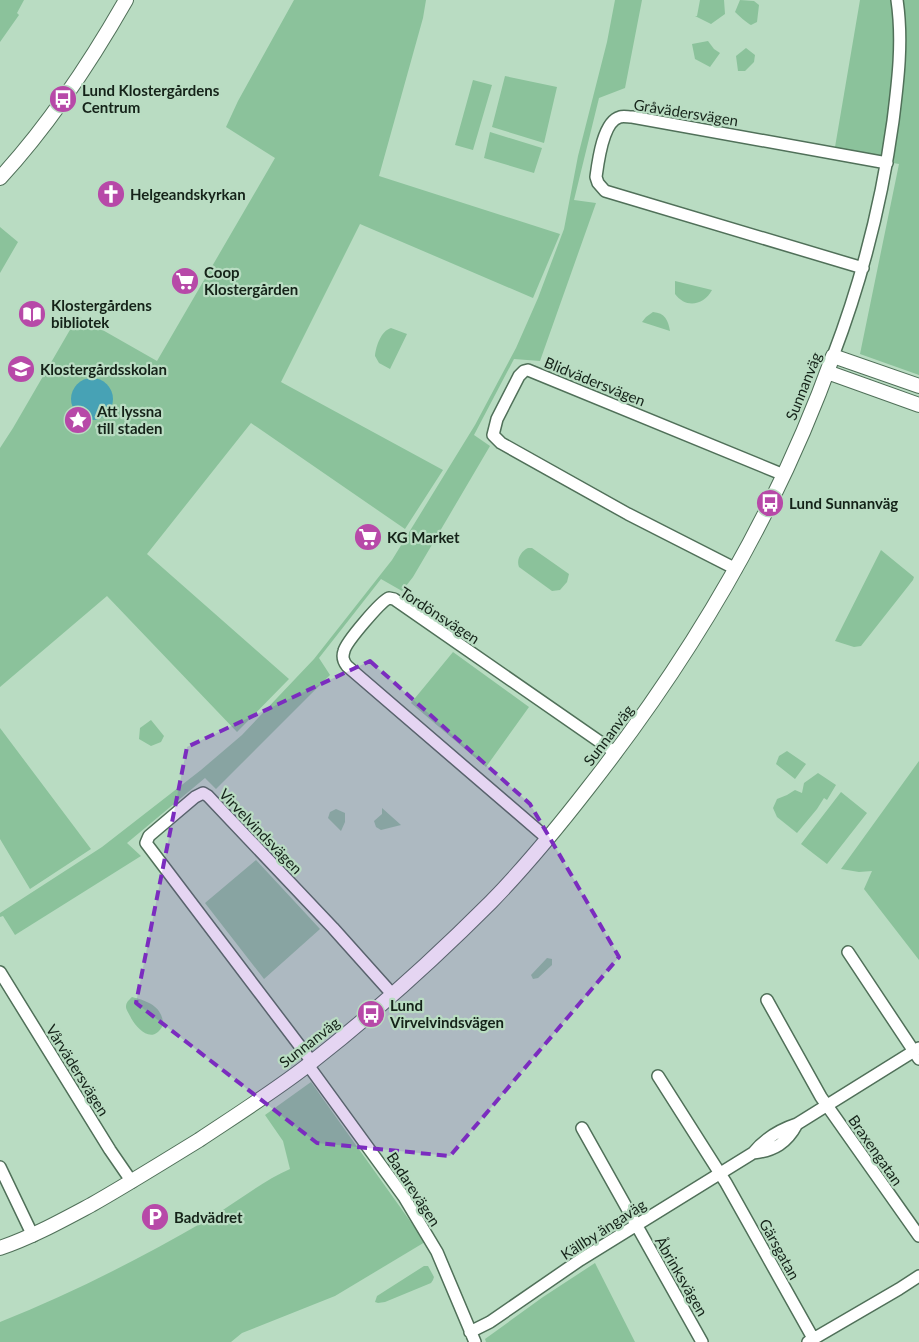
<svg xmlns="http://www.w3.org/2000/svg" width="919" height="1342" viewBox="0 0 919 1342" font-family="Lato,sans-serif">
<rect width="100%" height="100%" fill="#b9dcc2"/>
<path fill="#8bc29b" d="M0,0h24l-7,13 2,2 -19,27z
M294,0h132l-3,18 -44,158 181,58 -27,64 -173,-74 -79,158 162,88 -38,59 -154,-106 -104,131 142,125 -52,53 -130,-136 -107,91v-239l13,-20 65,-112 79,45 118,-203 -49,-31 12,-26z
M615,0h27l-17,88 -26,10 -25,102 22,3 -56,158 -26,-2 -40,76 16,11 -77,131 -11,14 -21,-12 -62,79 11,17 -114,114 -11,-11 -78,65 14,13 -126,79 -12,-19 -3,1v-4l102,-66 99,-77 41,-35 72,-76 78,-99 83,-135 41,-77 22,-50 26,-69 14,-73 29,-114z
M700,0h24l1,14 -14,10 -16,-8h2z
M740,0l14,1 5,4 -2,17 -6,3c-3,-1 -14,-11 -16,-13z
M860,0h59v375l-59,-21 39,-190 -65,-11z
M708,41l6,8 6,4 -10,14 -15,-8 -3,-15z
M746,48l9,7 -1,7 -9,9h-7l-2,-15z
M505,76l52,11 -13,56 -52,-16z
M473,80l19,5 -19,65 -18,-5z
M490,132l52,16 -8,25 -50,-15z
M0,227l18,15 -18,31z
M675,281l37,9c-8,15 -26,19 -37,4z
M653,312c12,1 15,8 17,19l-28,-9 4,-5z
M391,328l16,6 -17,35 -11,-6 -4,-7c1,-10 6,-25 16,-28z
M528,548h4l37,26 -2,8 -7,8 -8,1 -33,-24c-3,-7 2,-16 9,-19z
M881,550l33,27 -1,3 -52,66 -7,1 -19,-6z
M453,652l76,55 -43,60 -75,-64z
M151,720l13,16 -3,6 -10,4 -12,-7 1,-11z
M0,728l91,121 -61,40 -30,-50z
M787,751l19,13 -11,15 -19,-15 3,-8z
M919,761v199l-55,-71 8,-18 -13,1 -18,-3z
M818,773l18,12 -9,15 -3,-2 -7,11 -20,24 -20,-16 -4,-9 4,-9 10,-4 8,-5 7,3 2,-10z
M841,792l26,21 -40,51 -26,-20z
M382,808l19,17 -20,5 -5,-3 -2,-6 8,-7z
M336,809l9,4v9l-4,9 -13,-13 2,-6z
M256,860l64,69 -56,50 -59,-76z
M547,958l5,1v6l-14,13 -5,1 -2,-4z
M132,997c15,4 31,9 31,28 -10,20 -25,5 -32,-7 -1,-3 -5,-8 -5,-11 0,-5 3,-7 6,-10z
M311,1082l114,160 -90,54 -93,37 -11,9h-231v-20c71,-28 139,-63 205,-101 28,-16 57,-40 85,-52l-7,-28 -18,-26z
M595,1263l40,79h-149l-1,-3 58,-42z
M424,1266h4l6,11 -1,3 -2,3 -46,19 -7,1 -3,-1 2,-6z"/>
<path fill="#47a2b5" d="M71 399a21 21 0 1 1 42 0a21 21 0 1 1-42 0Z"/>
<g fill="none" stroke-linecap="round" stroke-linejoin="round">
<defs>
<path id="minor" d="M863,268l-258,-77 -7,-8 -2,-6c2,-15 7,-56 24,-60 3,-1 8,0 12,0l255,46
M833,356c29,-76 49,-155 60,-235 5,-40 10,-80 4,-121
M736,569l-108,-55 -127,-71 -8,-8 4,-16 22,-43 5,-5 4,-1 256,105
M548,839l-201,-173c-4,-5 -5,-9 -3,-15 2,-9 37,-50 45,-53l5,1 222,154
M848,952l71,107
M0,972l110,178 22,32
M767,1000l54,97 98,139
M312,1062l-166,-219 3,-7 46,-39 8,-4 5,3 125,132 60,67
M308,1065l96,132 33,55 38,90
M658,1076l68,107 88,157
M582,1128l120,214
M753,1153c21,-2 34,-10 44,-29
M0,1167l33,69
M470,1332l20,-10 90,-62 173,-107c12,-15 26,-23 44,-29l122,-76
M808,1342l91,-53 20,-13"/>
<path id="tertiary" d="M0,178c50,-54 90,-115 126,-178
M827,372l92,33
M0,1248c32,-11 61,-27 91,-43 37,-21 72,-43 108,-65 36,-24 74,-48 109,-75 64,-50 125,-105 183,-163 35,-36 67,-75 98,-115 102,-130 188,-275 244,-431l86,30"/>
</defs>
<use href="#minor" stroke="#507059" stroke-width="14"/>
<use href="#tertiary" stroke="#507059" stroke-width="16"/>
<use href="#minor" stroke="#fff" stroke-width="11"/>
<use href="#tertiary" stroke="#fff" stroke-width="14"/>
</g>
<path fill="#7b2cbf" fill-opacity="0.2" stroke="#7b2cbf" stroke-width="4" stroke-dasharray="10 6" stroke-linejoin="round" d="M370,661l160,143 89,153 -169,199 -133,-13 -181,-140 51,-256z"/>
<defs>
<symbol id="bus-disc" viewBox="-11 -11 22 22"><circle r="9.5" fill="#b749a8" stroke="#b9dcc2"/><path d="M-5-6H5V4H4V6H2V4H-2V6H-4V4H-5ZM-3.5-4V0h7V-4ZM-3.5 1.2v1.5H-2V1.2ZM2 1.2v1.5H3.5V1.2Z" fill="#fff"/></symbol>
<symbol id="church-disc" viewBox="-11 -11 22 22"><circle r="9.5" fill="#b749a8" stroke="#b9dcc2"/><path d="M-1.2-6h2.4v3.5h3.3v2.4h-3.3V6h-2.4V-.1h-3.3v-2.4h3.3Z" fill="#fff"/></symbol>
<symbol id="supermarket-disc" viewBox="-11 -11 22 22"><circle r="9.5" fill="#b749a8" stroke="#b9dcc2"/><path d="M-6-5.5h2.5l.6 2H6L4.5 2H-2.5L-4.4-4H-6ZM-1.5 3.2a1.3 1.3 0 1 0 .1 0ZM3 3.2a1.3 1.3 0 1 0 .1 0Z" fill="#fff"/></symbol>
<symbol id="library-disc" viewBox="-11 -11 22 22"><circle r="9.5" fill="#b749a8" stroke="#b9dcc2"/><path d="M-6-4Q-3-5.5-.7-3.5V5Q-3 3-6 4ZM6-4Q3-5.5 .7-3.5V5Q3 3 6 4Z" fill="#fff"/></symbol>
<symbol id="school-disc" viewBox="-11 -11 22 22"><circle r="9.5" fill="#b749a8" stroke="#b9dcc2"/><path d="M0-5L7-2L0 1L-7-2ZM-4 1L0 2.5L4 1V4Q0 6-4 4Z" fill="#fff"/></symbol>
<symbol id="sight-disc" viewBox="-11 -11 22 22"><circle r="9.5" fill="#b749a8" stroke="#b9dcc2"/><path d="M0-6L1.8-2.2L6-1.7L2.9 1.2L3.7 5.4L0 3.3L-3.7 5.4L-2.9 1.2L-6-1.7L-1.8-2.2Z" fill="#fff"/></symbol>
<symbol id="parking-disc" viewBox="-11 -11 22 22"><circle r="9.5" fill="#b749a8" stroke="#b9dcc2"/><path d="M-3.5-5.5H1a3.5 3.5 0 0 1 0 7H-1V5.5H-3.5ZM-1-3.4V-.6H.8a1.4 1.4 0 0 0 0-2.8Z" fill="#fff"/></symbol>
</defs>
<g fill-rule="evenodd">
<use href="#bus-disc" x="47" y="83" width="32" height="32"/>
<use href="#church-disc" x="95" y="178" width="32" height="32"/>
<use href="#supermarket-disc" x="169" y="265" width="32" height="32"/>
<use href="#library-disc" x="16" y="298" width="32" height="32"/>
<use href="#school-disc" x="5" y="353" width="32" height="32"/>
<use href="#sight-disc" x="62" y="404" width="32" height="32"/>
<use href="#bus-disc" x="754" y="487" width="32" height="32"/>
<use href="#supermarket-disc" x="352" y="521" width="32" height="32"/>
<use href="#bus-disc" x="355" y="998" width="32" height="32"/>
<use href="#parking-disc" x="139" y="1201" width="32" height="32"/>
</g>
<g text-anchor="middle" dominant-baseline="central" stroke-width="4.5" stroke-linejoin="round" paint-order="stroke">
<g font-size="15" font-weight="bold" fill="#152319" stroke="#b9dcc2" text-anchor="start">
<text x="82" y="90">Lund Klostergårdens<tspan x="82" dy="17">Centrum</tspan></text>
<text x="130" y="194">Helgeandskyrkan</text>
<text x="204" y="272">Coop<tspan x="204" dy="17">Klostergården</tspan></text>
<text x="51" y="305">Klostergårdens<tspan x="51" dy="17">bibliotek</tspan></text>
<text x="40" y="369">Klostergårdsskolan</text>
<text x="97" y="411">Att lyssna<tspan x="97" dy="17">till staden</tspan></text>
<text x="789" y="503">Lund Sunnanväg</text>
<text x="387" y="537">KG Market</text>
<text x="390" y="1005">Lund<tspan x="390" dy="17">Virvelvindsvägen</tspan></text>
<text x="174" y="1217">Badvädret</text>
</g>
<g font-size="15" fill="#152319" stroke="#b9dcc2">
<text transform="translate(686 112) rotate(9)">Gråvädersvägen</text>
<text transform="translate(595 381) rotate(22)">Blidvädersvägen</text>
<text transform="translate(803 386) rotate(-68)">Sunnanväg</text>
<text transform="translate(440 615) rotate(33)">Tordönsvägen</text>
<text transform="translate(608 735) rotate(-53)">Sunnanväg</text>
<text transform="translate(261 831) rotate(46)">Virvelvindsvägen</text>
<text transform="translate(309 1042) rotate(-38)">Sunnanväg</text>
<text transform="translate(78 1070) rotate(58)">Vårvädersvägen</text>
<text transform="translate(876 1150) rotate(55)">Braxengatan</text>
<text transform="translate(414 1189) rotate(57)">Badarevägen</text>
<text transform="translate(603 1229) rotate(-33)">Källby ängaväg</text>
<text transform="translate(780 1249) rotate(61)">Gärsgatan</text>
<text transform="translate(682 1276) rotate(60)">Åbrinksvägen</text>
</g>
</g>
</svg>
